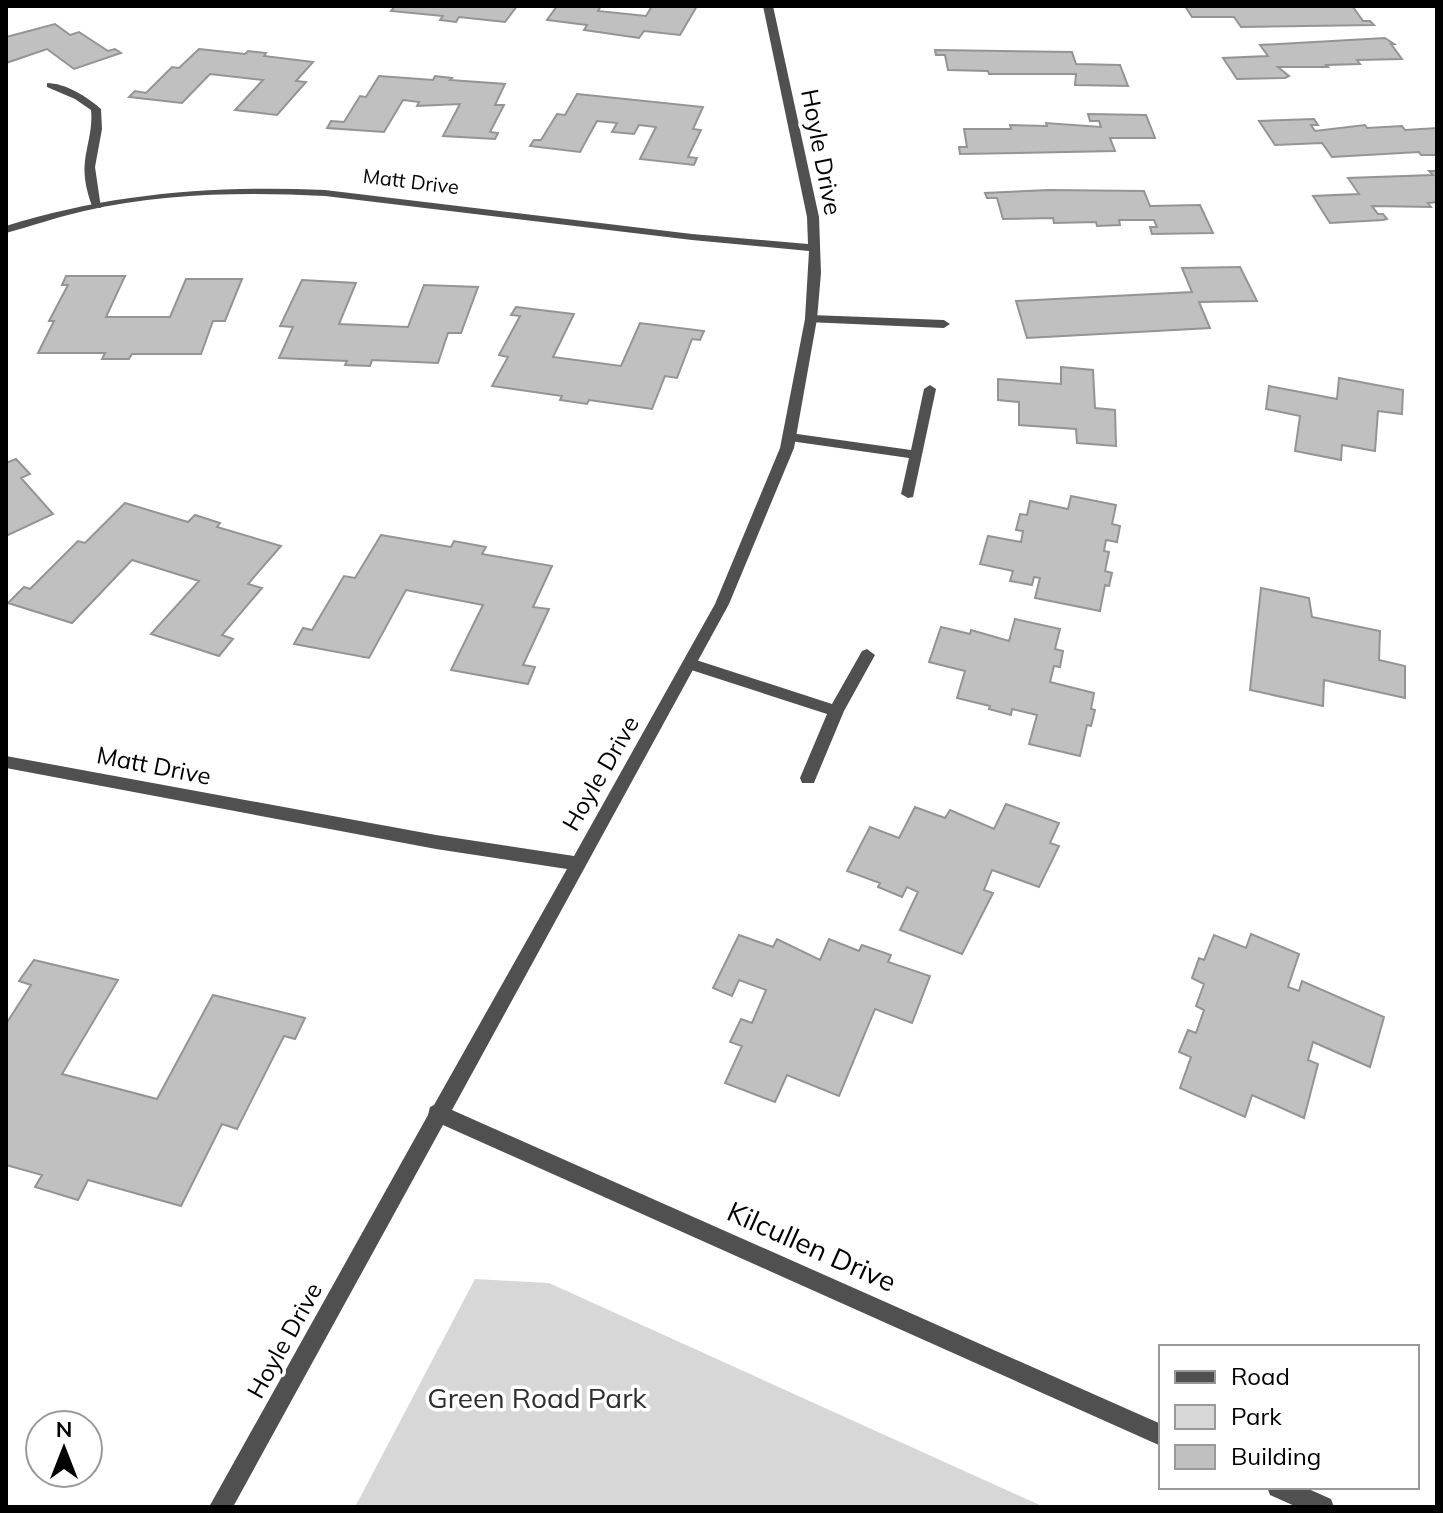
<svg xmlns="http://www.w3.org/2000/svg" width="1443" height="1513" viewBox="0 0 1443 1513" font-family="Mulish,sans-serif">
<rect width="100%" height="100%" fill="#fff"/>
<path fill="#d7d7d7" d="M475,1279l74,4 495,224h-689z"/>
<path fill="#c0c0c0" stroke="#949494" stroke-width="2" d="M395,6h122l-12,16 -46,-5 -3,5 -16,-2 3,-4 -52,-5z
M557,6h44l-3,5 48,5 6,-10h45l-17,29 -36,-4 -5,7 -55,-8 3,-5 -40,-5z
M1185,6l168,1 10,14h7l4,4 -133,2 -7,-10h-42z
M55,24l15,11 9,-3 29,19 7,-2 6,4 -47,16 -27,-20 -41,14v-26z
M1385,38l9,6h-3l11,15 -45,1 3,4 -34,1 2,2h-50l11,9 -4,2 -48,1 -14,-21 45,-2 -8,-11z
M199,49l46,5 3,-3 18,2 -2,3 49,6 -17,19 10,1 -29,33 -42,-5 28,-30 -53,-6 -28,29 -53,-6 6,-6 11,2 26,-26 7,1z
M935,50l137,2 4,12 44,1 8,21 -53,-1 1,-11h-87l-1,-3 -40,-1 -3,-15h-9z
M379,76l54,4 2,-4 17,2 -2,2 55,4 -10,21h9l-14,27 8,1 -3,6 -52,-3 17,-32 -43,2 2,-4 -16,-2 -19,32 -57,-4 4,-7 13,1 16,-26 6,1z
M577,94l126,13 -10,22 8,1 -13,27 9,1 -3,7 -54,-6 16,-32 -17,-2 -5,9 -22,-2 5,-9 -20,-2 -17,31 -50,-6 4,-6h7l16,-26 8,1z
M1088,114l58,1 9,23h-45l5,13 -155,3 -1,-7h8l-3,-18h47l-1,-4 37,1 -1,-3 55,4 -2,-6h-9z
M1314,119l4,6h-7l4,6 50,-6 2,3 35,-2 3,4 32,-2v27h-16l-2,-3 -87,5 -10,-14 -47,2 -16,-24z
M1429,171h8v31l-9,1 3,4 -59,-1 6,8h5l4,5 -4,1 -53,3 -17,-27 46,-2 -11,-16 85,-3z
M1048,190l96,1 6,15 50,-1 13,28 -61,1 -2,-7h7l-3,-7h-35l1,5 -23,1 -1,-4 -42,1 -1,-5 -50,1 -6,-21h-10l-2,-5z
M1240,267l17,34 -58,1 11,26 -183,10 -11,-37 176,-9 -10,-24z
M66,276h59l-19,41h64l16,-38h56l-17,42h-12l-12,33h-69l-3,5h-27l3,-6h-67l16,-32h-5l19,-36h-6z
M302,280l54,3 -17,41 69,3 16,-42 54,2 -17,46h-13l-10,30 -66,-3 -2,6 -25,-1 2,-4 -68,-3 14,-31 -13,-1z
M516,307l58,7 -21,43 68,9 19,-43 64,8 -4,9 -8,-1 -15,39 -12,-2 -13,33 -63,-9 -2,4 -27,-4 2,-4 -70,-10 16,-29 -9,-2 21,-39 -9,-1z
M1061,367l32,3 2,38 20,2 1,36 -39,-3 -1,-14 -57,-4v-23l-21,-2v-21l63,5z
M1339,378l64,12 -1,24 -24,-3 -3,40 -33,-6 -1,15 -46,-9 5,-35 -34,-7 3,-23 68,13z
M16,459l14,15 -9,4 32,36 -47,22v-73z
M1071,496l45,9 -4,19 8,2 -3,16 -11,-2 -2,11 5,1 -4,19 7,2 -3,13 -4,-1 -5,26 -65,-13 5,-20 -6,-1 -2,8 -22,-4 3,-10 -33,-7 8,-28 33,6 2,-11 -7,-1 4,-16 7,1 3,-14 38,8z
M125,503l63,19 7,-7 25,8 -3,4 64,19 -33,38 14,4 -40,47 11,4 -14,17 -68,-22 48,-53 -67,-21 -60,63 -64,-20 16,-16 6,2 48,-48 7,2z
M381,535l70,12 3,-6 32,6 -4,7 70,12 -19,41 16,2 -26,56 12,2 -7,17 -77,-14 32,-65 -77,-15 -37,68 -75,-14 9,-16 9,2 32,-54 11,2z
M1261,588l48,10 3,19 68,14 -1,29 26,6v32l-81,-18 -1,26 -73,-16z
M1015,619l45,10 -5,20 8,2 -3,16 -6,-1 -4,16 44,11 -3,16 4,1 -4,16 -4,-1 -7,31 -51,-12 8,-29 -25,-6 -1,6 -22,-6 1,-3 -33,-8 8,-27 -36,-9 12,-35 29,7 1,-4 38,11z
M1006,804l53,19 -9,20 9,3 -20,41 -47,-17 -8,20 9,3 -31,61 -62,-24 18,-38 -11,-5 -5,10 -24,-10 2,-4 -33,-12 23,-44 29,11 16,-31 30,11 5,-8 44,19z
M1251,934l48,20 -11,33 11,4 3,-10 82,36 -14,50 -57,-25 -5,18 10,4 -14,54 -52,-23 -7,22 -65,-29 11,-31 -12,-5 9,-22 8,3 8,-23 -8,-4 8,-22 -12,-6 7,-20 5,2 10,-25 32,13z
M739,935l34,12 4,-8 43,21 9,-21 30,12 3,-6 29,10 -3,7 42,14 -18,47 -37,-14 -36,87 -52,-21 -12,27 -50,-19 17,-37 -12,-4 11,-23 11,4 14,-33 -27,-10 -7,16 -19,-8z
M34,960l84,20 -56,94 95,25 56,-104 92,23 -10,21 -11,-3 -47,93 -15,-5 -41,82 -93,-26 -10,20 -43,-13 7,-12 -36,-10v-141l25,-39 -12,-4z"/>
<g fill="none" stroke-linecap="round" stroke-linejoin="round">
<path fill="#505050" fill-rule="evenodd" d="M47,83c18,0 41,14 54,26l1,20 -7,38 6,41 -9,-2c-5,-14 -9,-29 -7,-45 2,-17 8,-33 6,-51l-16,-11 -28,-12z
M811,315l133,5 6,4 -6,4 -137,-6v-6z
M930,385l6,4 -23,108 -5,1 -7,-4 8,-36 -119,-17 -7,-4 7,-4 121,17 13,-61z
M867,649l8,6 -31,56 -28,67 -2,5h-12l-2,-5 27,-64 -142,-46 -3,-4 8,-6 142,46 30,-53z"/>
<path fill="#505050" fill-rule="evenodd" d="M763,6h10l46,211 2,56 -4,46 -23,129 -65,156 -277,506 709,314v22l-718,-321 -210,382h-24l219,-392 2,-8 4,-2 133,-236 -131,-20 -430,-81v-12l430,79 138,21 141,-252 65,-156 25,-129 4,-68 -117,-11 -367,-44c-81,-4 -162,-3 -241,15 -27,6 -52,15 -78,22v-7c105,-33 210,-41 319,-36l367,44 116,10 -1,-27z
M1267,1487h37l27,12 3,8h-37l-27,-12z"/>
</g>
<g text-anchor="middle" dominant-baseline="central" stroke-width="7" stroke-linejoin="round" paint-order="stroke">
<g font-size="20" fill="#000" stroke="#fff">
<text transform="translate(411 181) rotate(7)">Matt Drive</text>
</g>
<g font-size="24" fill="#000" stroke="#fff">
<text transform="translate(822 152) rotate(79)">Hoyle Drive</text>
<text transform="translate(154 765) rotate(11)">Matt Drive</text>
<text transform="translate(600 773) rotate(-60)">Hoyle Drive</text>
<text transform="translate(284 1340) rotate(-61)">Hoyle Drive</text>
</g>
<g font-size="28" fill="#000" stroke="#fff">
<text transform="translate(812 1246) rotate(24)">Kilcullen Drive</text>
</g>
<g font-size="28" fill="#2e2e2e" stroke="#fff">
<text x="537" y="1397">Green Road Park</text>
</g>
</g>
<rect width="1443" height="1513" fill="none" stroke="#000000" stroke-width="16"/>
<rect x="1159" y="1345" width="260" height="144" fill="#ffffff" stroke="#999999" stroke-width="2"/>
<rect x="1175" y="1371" width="40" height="12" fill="#505050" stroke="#999999" stroke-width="2"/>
<text x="1231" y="1385" font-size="24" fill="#000000">Road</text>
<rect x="1175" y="1405" width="40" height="24" fill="#d7d7d7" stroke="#999999" stroke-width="2"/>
<text x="1231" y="1425" font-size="24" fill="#000000">Park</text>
<rect x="1175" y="1445" width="40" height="24" fill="#c0c0c0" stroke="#999999" stroke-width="2"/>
<text x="1231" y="1465" font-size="24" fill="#000000">Building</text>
<g transform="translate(64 1449)"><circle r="38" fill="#ffffff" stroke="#999999" stroke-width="2"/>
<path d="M0-6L14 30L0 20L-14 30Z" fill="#000000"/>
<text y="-12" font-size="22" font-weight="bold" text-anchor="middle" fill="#000000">N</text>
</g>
</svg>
